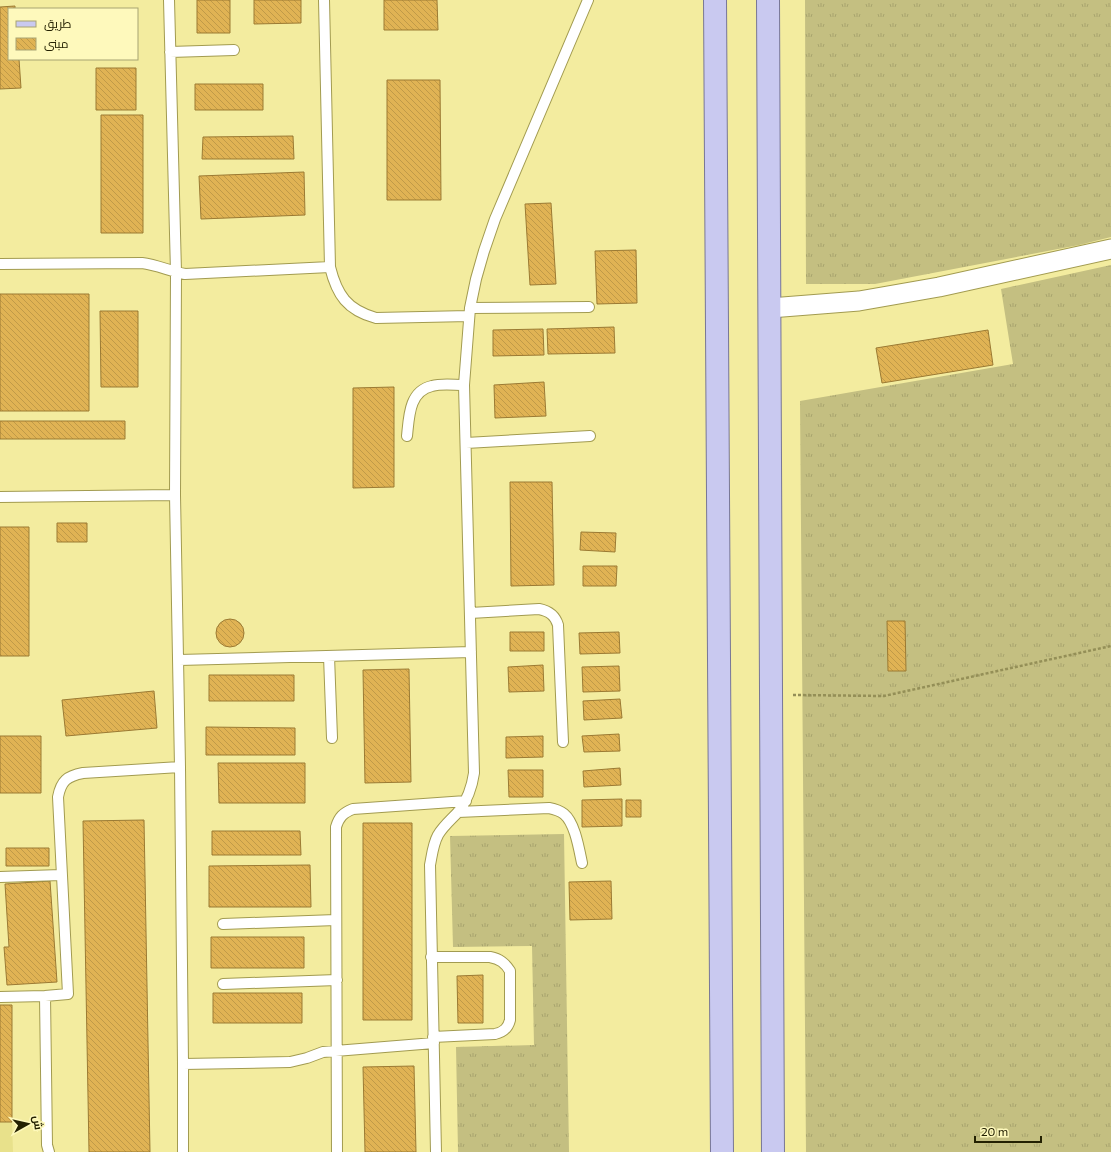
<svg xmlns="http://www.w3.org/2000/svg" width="1111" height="1152" viewBox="0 0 1111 1152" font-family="Commissioner,Cairo,sans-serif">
<defs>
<pattern id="grass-tufts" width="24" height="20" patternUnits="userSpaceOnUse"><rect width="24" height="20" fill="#c4bf81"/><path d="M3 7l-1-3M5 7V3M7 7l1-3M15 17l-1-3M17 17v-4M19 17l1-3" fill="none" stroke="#a8a46e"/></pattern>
<pattern id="building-back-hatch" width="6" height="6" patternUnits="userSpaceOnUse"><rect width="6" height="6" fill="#e0b354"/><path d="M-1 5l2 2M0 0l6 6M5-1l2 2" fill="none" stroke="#c09a48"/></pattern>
</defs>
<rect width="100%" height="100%" fill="#f3ec9f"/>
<path fill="#e8e18b" d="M0,1122h12l1,30h-13z"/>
<path fill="url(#grass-tufts)" d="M805,0h306v237l-32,8 -204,39h-69z
M1111,265v887h-305l-6,-751 213,-37 -12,-75z
M564,834l5,318h-111l-2,-105 78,-2 -2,-99 -79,1 -3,-111z"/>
<path fill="url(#building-back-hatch)" stroke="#9b7a33" d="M197,0h33v33h-33z
M254,0h47v23l-47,1z
M384,0h53l1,30h-54z
M15,6v3h-6v50h10l2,29 -21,1v-82z
M96,68h40v42h-40z
M387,80h53l1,120h-54z
M195,84h68v26h-68z
M101,115h42v118h-42z
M293,136l1,23h-92l1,-22z
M304,172l1,43 -104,4 -2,-43z
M551,203l5,81 -26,1 -5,-81z
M636,250l1,53 -40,1 -2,-53z
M0,294h89v117h-89z
M100,311h38v76h-37z
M614,327l1,26 -67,1 -1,-25z
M543,329l1,26 -51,1v-26z
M988,330l5,35 -111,18 -6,-35z
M544,382l2,34 -51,2 -1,-33z
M394,387v100l-41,1v-100z
M0,421h125v18h-125z
M510,482h42l2,103 -43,1z
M57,523h30v19h-30z
M0,527h29v129h-29z
M581,532l35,1 -1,19 -35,-2z
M583,566h34l-1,20h-33z
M216 633a14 14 0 1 1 28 0a14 14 0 1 1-28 0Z
M887,621h18l1,50h-18z
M510,632h34v19h-34z
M619,632l1,21 -40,1 -1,-21z
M543,665l1,26 -35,1 -1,-25z
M619,666l1,25 -37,1 -1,-25z
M409,669l2,113 -46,1 -2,-113z
M209,675h85v26h-85z
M154,691l3,37 -91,8 -4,-36z
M620,699l2,19 -38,2 -1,-19z
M206,727l89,1v27h-89z
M619,734l1,17 -36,1 -2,-16z
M0,736h41v57h-41z
M543,736v21l-37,1v-21z
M218,763h87v40h-86z
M620,768l1,17 -37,2 -1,-16z
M508,770h35v27h-34z
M622,799v27l-40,1v-27z
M626,800h15v17h-15z
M144,820l6,332h-61l-6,-331z
M363,823h49v197h-49z
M212,831h88l1,24h-89z
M6,848h43v18h-43z
M310,865l1,42h-102v-41z
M50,881l7,101 -50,3 -3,-38h5l-4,-63z
M611,881l1,38 -42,1 -1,-38z
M211,937h93v31h-93z
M483,975v48h-25l-1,-47z
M213,993h89v30h-89z
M0,1005h12v117h-12z
M414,1066l2,86h-51l-2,-85z"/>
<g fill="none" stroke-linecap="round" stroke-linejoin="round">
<defs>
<path id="lane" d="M169,0l7,272 -1,223 5,272 3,297v88
M324,0l6,267c7,28 17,43 46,51l93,-2
M170,52l64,-2
M0,264l142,-1c15,2 28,8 43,11l145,-7
M470,308l119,-1
M407,436c2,-19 2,-45 25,-50 10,-3 22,-1 32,-1
M466,443l124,-7
M0,497l175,-2
M470,613l69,-4c10,2 16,6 19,16l5,117
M329,656l3,82
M179,660l292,-8
M458,812l91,-4c5,1 10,2 15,6 11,9 15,35 18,49
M0,877l61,-2
M223,924l113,-4
M431,957h59c10,2 15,6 20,14v49c-2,8 -6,12 -15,14l-62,3
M223,984l114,-4
M45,996l2,149 2,7
M0,997l45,-1 23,-2 -10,-197c3,-16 9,-21 25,-24l97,-6
M183,1064l107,-2 17,-4 16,-6 111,-9
M337,1152l-1,-325c3,-10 7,-14 17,-18l113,-8
M436,1152l-6,-287c2,-10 3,-21 8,-30 6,-10 14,-16 21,-24 9,-12 13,-24 15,-38l-10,-388 6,-77 6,-29 8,-28 11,-32 93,-219"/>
<path id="street" d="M770,308l89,-7 80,-14 172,-38"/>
<path id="primary" d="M715,0l7,1152
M768,0l5,1152"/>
</defs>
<use href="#lane" stroke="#a29b50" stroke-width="12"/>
<use href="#street" stroke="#a29b50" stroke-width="21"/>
<use href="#primary" stroke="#787796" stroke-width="24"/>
<path stroke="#948f57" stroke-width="2.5" stroke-dasharray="3 2" stroke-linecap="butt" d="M793,695l91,1 227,-50"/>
<use href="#lane" stroke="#fff" stroke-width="10"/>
<use href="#street" stroke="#fff" stroke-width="19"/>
<use href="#primary" stroke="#c9c9f0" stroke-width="22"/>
</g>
<rect x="8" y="8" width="130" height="52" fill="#fef9bc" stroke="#a7a372"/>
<rect x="16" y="21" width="20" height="6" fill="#c9c9f0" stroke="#a7a372"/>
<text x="44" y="28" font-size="12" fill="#242102">طريق</text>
<rect x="16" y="38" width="20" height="12" fill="url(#building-back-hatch)" stroke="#a7a372"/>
<text x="44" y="48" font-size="12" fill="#242102">مبنى</text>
<g transform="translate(28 1124) rotate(82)" stroke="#fef9bc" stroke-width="3" paint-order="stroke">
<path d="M0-3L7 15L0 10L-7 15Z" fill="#242102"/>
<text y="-6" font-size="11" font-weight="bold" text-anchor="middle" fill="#242102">ش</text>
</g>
<path d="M975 1136v6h66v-6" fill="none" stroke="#242102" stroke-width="2"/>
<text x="981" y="1136" font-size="12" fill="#242102" stroke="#fef9bc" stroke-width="3" paint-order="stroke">20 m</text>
</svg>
